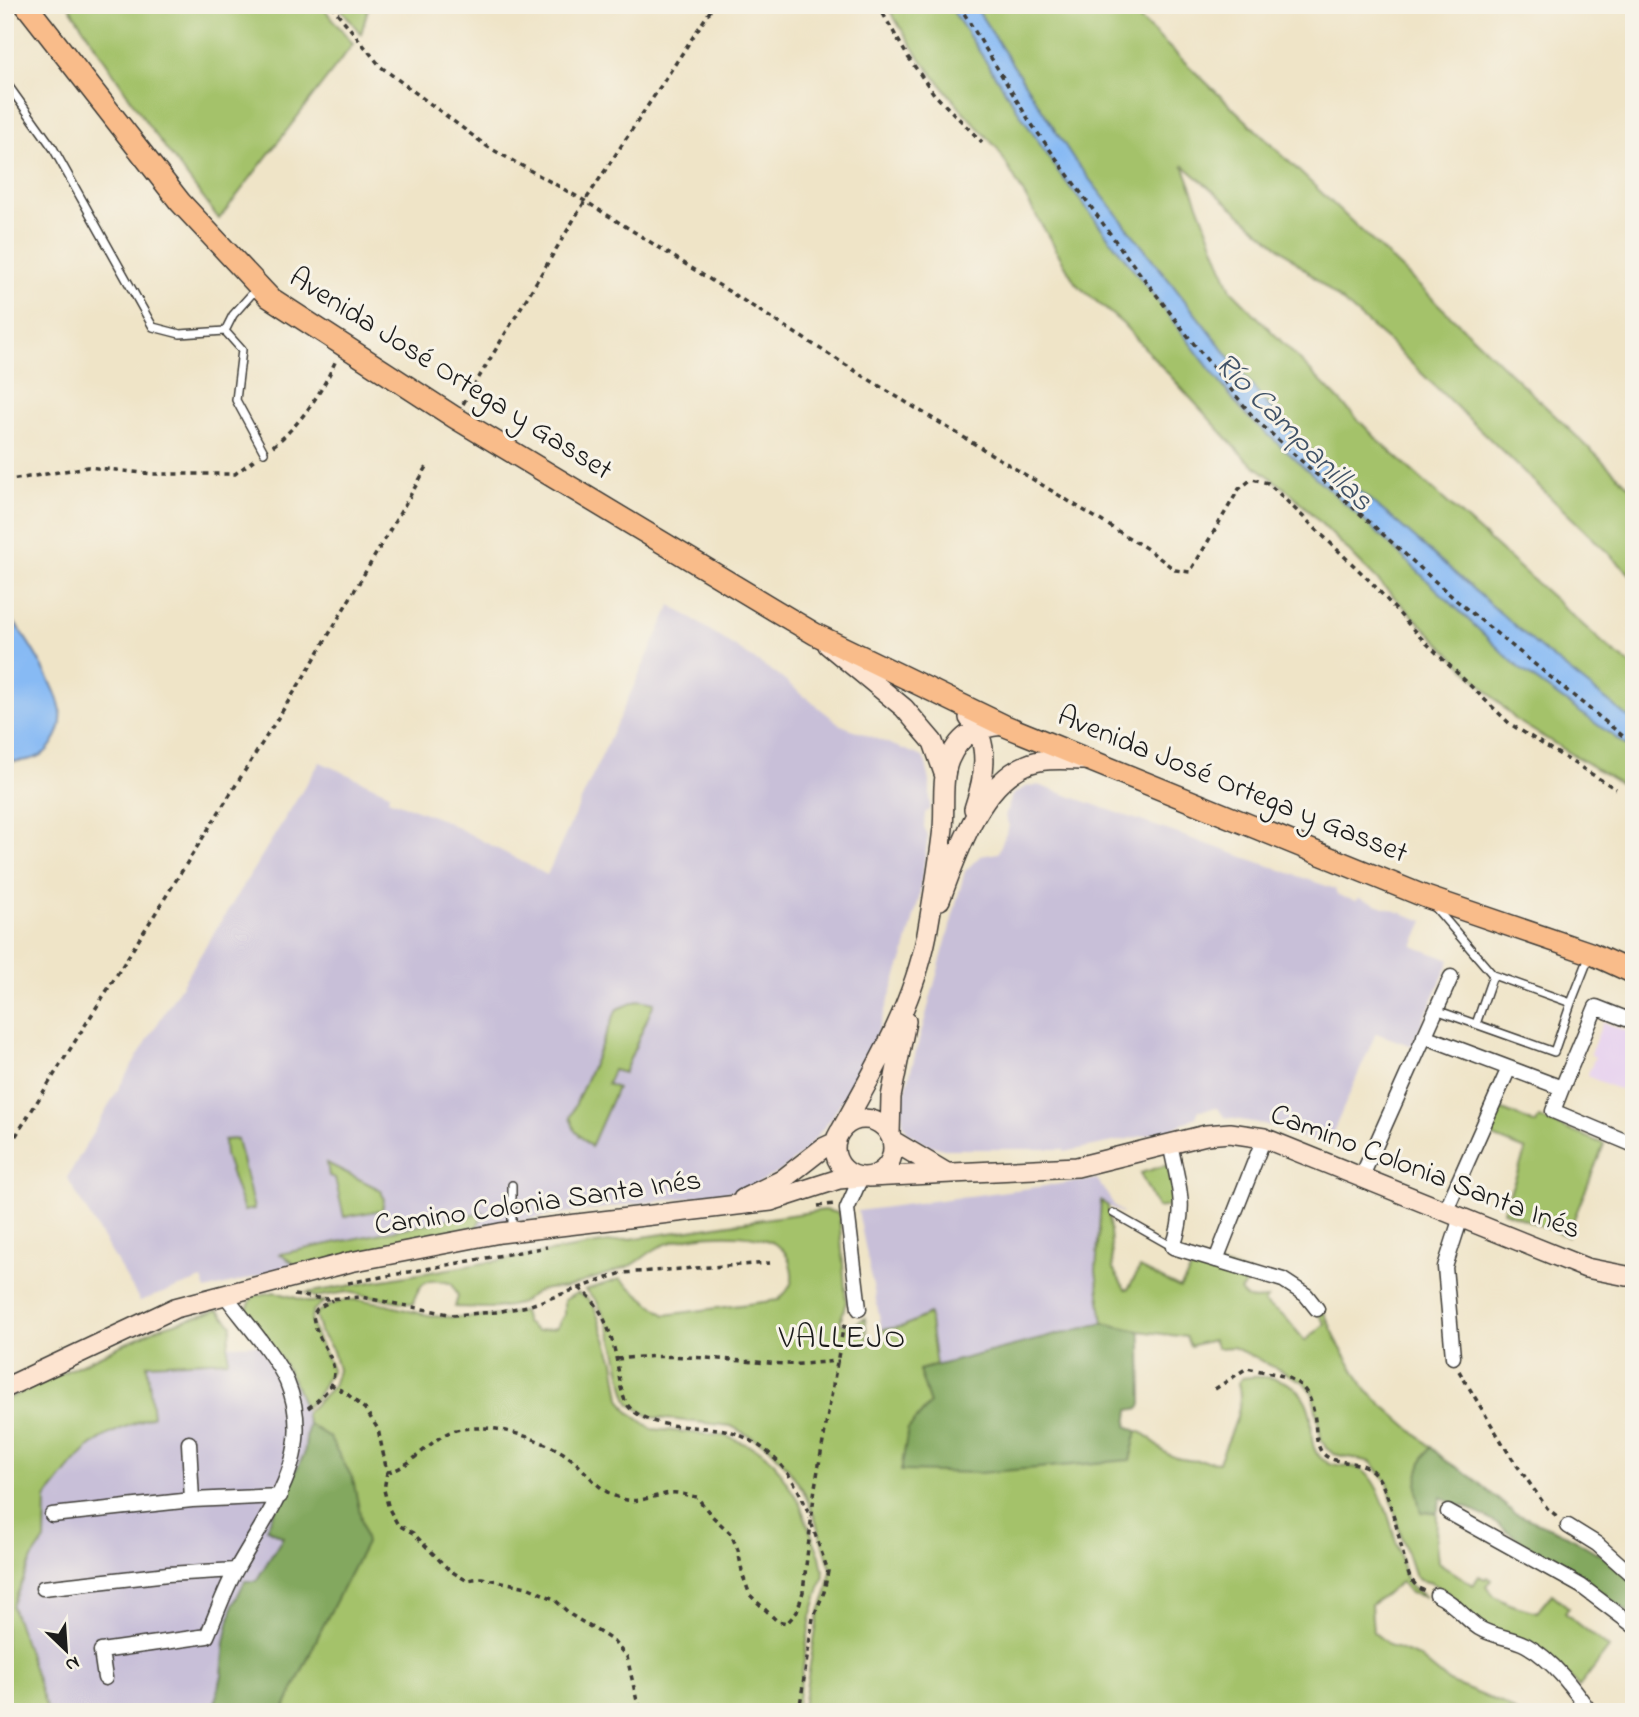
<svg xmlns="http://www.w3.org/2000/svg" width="1639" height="1717" viewBox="0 0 1639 1717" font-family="'Indie Flower',sans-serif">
<rect width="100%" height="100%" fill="#f7f3e8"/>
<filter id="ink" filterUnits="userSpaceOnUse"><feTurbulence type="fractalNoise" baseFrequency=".0143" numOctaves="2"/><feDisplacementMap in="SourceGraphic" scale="14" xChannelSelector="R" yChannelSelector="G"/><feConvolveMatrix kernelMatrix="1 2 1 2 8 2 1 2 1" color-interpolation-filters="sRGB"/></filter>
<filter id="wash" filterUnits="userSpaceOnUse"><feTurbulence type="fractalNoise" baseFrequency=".00686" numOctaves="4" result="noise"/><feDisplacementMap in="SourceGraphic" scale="28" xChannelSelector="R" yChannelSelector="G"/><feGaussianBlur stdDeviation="1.57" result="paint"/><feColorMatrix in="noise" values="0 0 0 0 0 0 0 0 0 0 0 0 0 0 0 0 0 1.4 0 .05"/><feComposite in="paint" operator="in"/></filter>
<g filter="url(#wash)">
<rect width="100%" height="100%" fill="#efe4c7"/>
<path fill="#e7d2ef" d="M1603,1022l31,12v50l-10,-3 -4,9 -33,-14 8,-19 -5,-3z"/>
<path fill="#c8bfd8" d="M671,605l104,68 66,52 82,32 3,7 4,17v28l-5,4 -1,14 4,9 -9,62 -16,60 -28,81 -17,35 -28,46 -25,31 -24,20 -27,14 -25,7 -172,22 -81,15 -179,37 -91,24 -4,-11 -62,22 -73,-123 65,-113 188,-303 69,31 -1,6 55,21 104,55z
M1038,785l297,104 2,6 19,6 3,-3 65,23 -11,25 37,14 -38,86 -36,-13 -49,113 -60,-21 -43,-8 -6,-9 -19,2 -3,7 -29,14 -103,21v-3h-120l-15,-4 -21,-12 -5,-10 -2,-16 64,-236 15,-15 18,-3 11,-27 -4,-10 7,-21 15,-9z
M1097,1179l17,26 10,10 -23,-14 -5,70 7,52 -167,42 -7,-50 -25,11 -22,4 -24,-119z
M269,1344l32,51 7,29 -4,31 -37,73 16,9 -27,44 -31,61 -3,33 -9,37h-165l-36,-106 20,-47 13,-19 1,-40 2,-5 29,-35 18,-17 10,-7 47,-20 -5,-52 81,-4v-15z"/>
<path fill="#a4c26a" stroke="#606f43" stroke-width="2" d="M68,5h253l32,39 -134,175 -71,-94z
M338,5h31l-8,29z
M886,5h63l108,165 186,242 138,124 138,132 115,83v41l-118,-72 -224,-226 -47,-36 -122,-134 -47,-40 -79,-136 -37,-40 -38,-47z
M974,5h151l509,486v87l-248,-239 -203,-174 48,125 149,152 233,210 21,15v55l-95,-75 -146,-128 -75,-61 -54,-57 -189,-240z
M640,1000l14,3 -30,70 -11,-3 -6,14 10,4 -26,59 -16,-16 -5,-14 47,-108z
M1498,1108l38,16 3,-6 65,26 -37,92 -64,-25 23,-61 -38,-15z
M237,1139l17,70 -10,2 -19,-56 -1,-15z
M327,1163l54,27 3,10 -2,10 -38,7 -9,-39 -6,-2z
M1167,1165l10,40 -20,3 -17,-35z
M1101,1201l7,5 5,63 12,20h3l12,-21 40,20 18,-30 59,18 -1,4 -10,4 -6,7c7,11 15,9 27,8l-3,4 22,15 19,23 20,-17 -7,-10 5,-4 17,37 27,44 64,56c-16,20 -12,41 -10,65l16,1 -1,29 2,20 35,23 6,-9 6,3 2,-2 4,3 -5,7c11,16 33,20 51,25l15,-18 17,14 -4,5 44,35 -30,39 -28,-29 -71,-33 -30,-31 -18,-11 -13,-3 -5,-6 -16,-48 -10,-43 -17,-21 -37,-8 -8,-6 -5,-9 -8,-45 -9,-12 -71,-35 -16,1 -4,-8 -23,6 -4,-9 -47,-6 -36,-8 -7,-52z
M824,1210l15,3 7,89 -6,21 10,4 15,-9 3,25 15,-2 -1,-11 22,-4 25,-12 7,51 -17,5 11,34 -22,25 222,31 7,-29c15,4 14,11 26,20 16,12 37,9 56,11 9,-24 27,-54 19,-79l4,-5c33,-5 63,4 69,40 1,12 -1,27 7,37 11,14 31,8 44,15 22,13 37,84 44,109l6,8 13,10 -15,-4 -9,-11 -30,23 2,27 18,14 28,11 30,25 55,22 12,8h-714l16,-95 9,-25 4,-23 -17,-53 -11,-26 -16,-23 -19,-21 -37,-20 -81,-9 -21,-14 -5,-14 -8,-39 -10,-30 -10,-20 -11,-10 35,-11 45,36 113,-15c15,-13 18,-22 10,-42 -11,-29 -79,-25 -104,-19 -9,2 -22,5 -30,11 -7,4 -14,11 -22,15 -19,8 -40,13 -60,21 -12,4 -25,0 -36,6 -7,4 -10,9 -18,12 -21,6 -42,4 -63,3l3,-11 -6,-12c-22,-7 -33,-4 -39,20l-66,-12 -32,5 -9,-4 297,-50z
M484,1212l-8,17 -179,37 -17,-12z
M275,1292l35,10 16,-1c-4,3 -10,6 -13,10 -8,13 14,44 19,58l-15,28 -13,12c-9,-36 -36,-68 -58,-98l7,-15z
M577,1293l10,5 7,8 20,55 6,37 8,13 24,18 74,7 34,14 13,11 26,41 21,54 4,19 -13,42 -15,95h-513l37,-80 9,-195 -21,-13 -3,-10 28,-28 5,-16 -5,-19 -13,-19 -5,-18c42,-31 76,-2 121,2 30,3 58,1 87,-5l3,12 11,8 19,-3 8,-13v-15z
M218,1310l14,15 -4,20v15l-81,4 6,52c-16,6 -32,12 -47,20 -24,12 -41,39 -58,59l-2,5 -1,40 -13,19 -20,47 36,106h-43v-312l153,-72z"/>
<path fill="#83a85e" stroke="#50623d" stroke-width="2" d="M1103,1323l36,8 2,10 1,62 -2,5 -11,2 -2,16 10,5 -7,29 -150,13 -79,-2 7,-42 22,-25 -11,-34z
M308,1424l21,13 24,42 13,64 -46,89 -37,80h-70l9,-37 3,-33 8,-37 12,-24h11l27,-44 -17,-9 38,-73z
M1431,1447l14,13 28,18 41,35 51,21 39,23 30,26v33l-53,-37 -48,-29 -34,-25 -32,-18 -16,-4 -10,-6 -4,16 -16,-1c-7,-21 -5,-47 10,-65z"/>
<path fill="#87baf4" stroke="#526b88" stroke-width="2" d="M949,5h25l101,156 189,240 54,57 75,61 146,128 95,75v29l-115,-83 -138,-132 -138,-124 -186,-242z
M5,612c18,18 53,76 56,100 2,14 -4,25 -11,35 -9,13 -30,16 -45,13z"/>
</g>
<g filter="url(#ink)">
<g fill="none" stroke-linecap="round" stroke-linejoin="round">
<defs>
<path id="lane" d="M5,81l48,67 100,179 27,7 45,-3
M258,287l-25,28 -8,16 17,19 -6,50 28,52
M1433,905l60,70 78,28 19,-48
M1436,1010l118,42 17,-49
M1476,1024l17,-49
M512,1185v46
M1113,1213l60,34"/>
<path id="street" d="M1424,1036l138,52 -9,23 81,34
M1562,1088l34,-81 38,15
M1170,1143c8,42 18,62 3,104l110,33 23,15 11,14
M1362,1176l89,-199
M1445,1212l64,-144
M1216,1260l48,-122
M859,1309l-12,-100 14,-32
M1453,1357l-8,-90 16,-50
M189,1443l3,57
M1448,1512l133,74 53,40
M52,1515l140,-15 88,-4
M1568,1526l29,18 37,33
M43,1588l125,-14 68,-4
M1437,1595c17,7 27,23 42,33 15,9 32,9 47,17 27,15 47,43 64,67
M105,1678l-4,-27 106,-15c10,-23 18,-47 30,-68 34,-61 80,-114 50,-186 -11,-26 -45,-64 -62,-87"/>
<path id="secondary" d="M828,645l76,63 29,34 12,34
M969,718c23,26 15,61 5,91
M940,900c17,-45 39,-115 86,-135 19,-8 40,-5 60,-5
M835 1148a29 29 0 1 1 58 0a29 29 0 1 1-58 0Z
M840,1132c35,-63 73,-126 87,-198 6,-35 12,-71 16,-106 2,-21 -2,-48 6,-68 12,-28 27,-32 54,-35
M890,1134l1,-37 15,-76
M893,1141l52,31
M869,1177l208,-10 129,-32 24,-2 34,5 322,130 41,8h7
M743,1199l39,-19 41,-32 13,-6
M5,1388l170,-80 175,-46 150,-29 271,-32 68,-22 22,-2"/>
<path id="primary" d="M26,5l154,197 89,95 185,120 322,194 39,23 188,91 423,172 164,56 44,20"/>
</defs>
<use href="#lane" stroke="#3c3a36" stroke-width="10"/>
<use href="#street" stroke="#3c3a36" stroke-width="17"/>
<use href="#secondary" stroke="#3c3a36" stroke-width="22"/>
<use href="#primary" stroke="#3c3a36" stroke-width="24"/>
<path stroke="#3c3a36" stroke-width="3.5" stroke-dasharray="5 5" stroke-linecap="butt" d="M331,5l50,62 107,80 97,54 296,186 268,163 26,20 15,2 49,-83 13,-10 16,4 104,100 47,53 91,88 106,65
M878,5l30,52 26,37 48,48
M959,5l71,117 89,124 75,98 61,75 202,182 177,144
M463,404l122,-203 129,-196
M273,446c28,-22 49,-54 63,-86
M5,481l83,-14 64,7h83l20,-15
M5,1153l303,-483 120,-205
M818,1206l16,-2
M348,1283l199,-36
M579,1288c23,15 34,49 38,75 3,14 3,36 14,46 18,15 37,16 60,18 12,1 26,1 38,4 41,13 68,46 81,87
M294,1295l31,4 36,-2 93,18 42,-3 32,-6 94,-33 148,-10
M617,1359c56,-7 113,2 168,5 18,1 36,-2 54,-3
M1459,1371l50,83 38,54 11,9
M330,1384l16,9 19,16 13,20 9,43 -3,18 5,19 9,16 15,8 36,37 17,10 16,-2 45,9 27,12 17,16 41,25 15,17 10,44 7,11
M1215,1389l32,-21c38,9 62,6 68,52 1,10 1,23 6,31 10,15 35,8 49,18 22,15 30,83 40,109l8,10 7,3
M308,1408c53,-39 9,-54 5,-93l4,-6 15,-9
M387,1472c21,-2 43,-32 63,-40 9,-4 23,-4 33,-4 23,0 66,14 86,29 20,15 27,34 54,42 16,5 32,-4 48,-6 8,-1 18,3 26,4l14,18 20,19 7,16 5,26 7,19 27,26 10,2 10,-11 6,-20 12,-105 28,-158 5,-9
M799,1712l14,-94 11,-26 4,-21 -16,-46"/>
<use href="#lane" stroke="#fff" stroke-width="7"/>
<use href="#street" stroke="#fff" stroke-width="14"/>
<use href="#secondary" stroke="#fde4d0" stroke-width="19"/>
<use href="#primary" stroke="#f9bc8a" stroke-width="21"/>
</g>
</g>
<g text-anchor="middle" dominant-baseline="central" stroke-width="6" stroke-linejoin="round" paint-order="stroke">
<g font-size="30" fill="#1c1c1c" stroke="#f7f3e8">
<text transform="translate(450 375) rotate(32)">Avenida José Ortega y Gasset</text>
<text transform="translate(1232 786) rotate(22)">Avenida José Ortega y Gasset</text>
<text transform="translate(1425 1173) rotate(21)">Camino Colonia Santa Inés</text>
<text transform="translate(538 1204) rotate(-8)">Camino Colonia Santa Inés</text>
</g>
<g font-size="32" font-style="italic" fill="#415368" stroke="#f7f3e8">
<text transform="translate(1293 433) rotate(45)">Río Campanillas</text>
</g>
<g font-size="32" letter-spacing="2" fill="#1c1c1c" stroke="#f7f3e8">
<text x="843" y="1339">VALLEJO</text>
</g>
</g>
<rect width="1639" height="1717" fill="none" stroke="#f7f3e8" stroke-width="28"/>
<g transform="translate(66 1650) rotate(155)" stroke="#f7f3e8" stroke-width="5" paint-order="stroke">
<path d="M0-5L12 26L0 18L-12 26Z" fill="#1c1c1c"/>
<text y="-10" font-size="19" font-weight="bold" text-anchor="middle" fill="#1c1c1c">N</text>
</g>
</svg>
